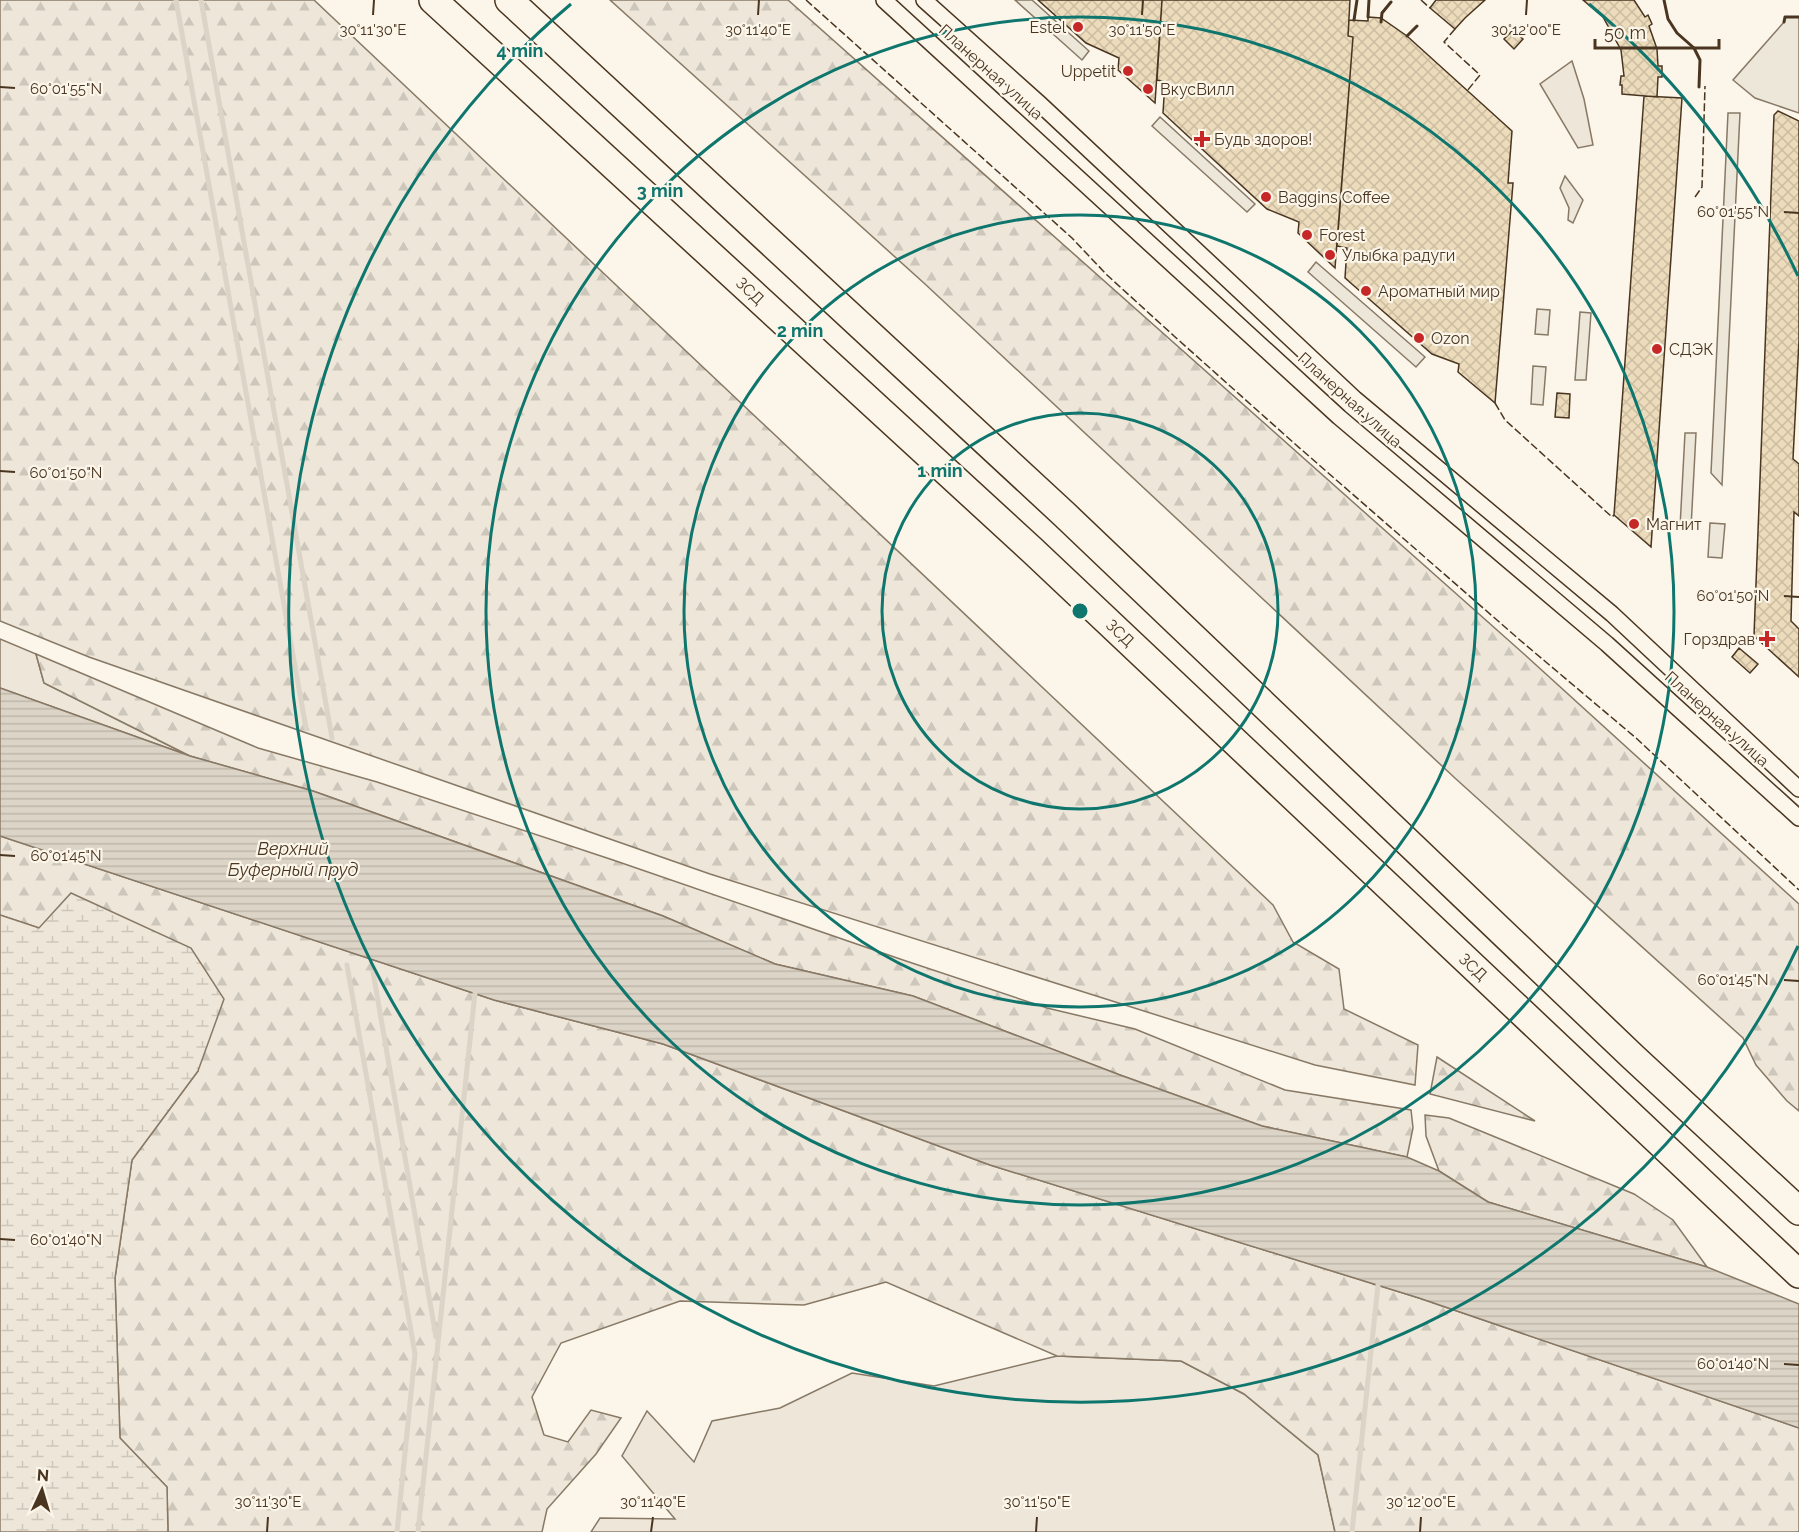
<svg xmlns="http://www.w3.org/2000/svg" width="1799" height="1532" viewBox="0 0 1799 1532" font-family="Raleway,sans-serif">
<defs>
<pattern id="forest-firs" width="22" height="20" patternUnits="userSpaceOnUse" patternTransform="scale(1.5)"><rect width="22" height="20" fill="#ede6d9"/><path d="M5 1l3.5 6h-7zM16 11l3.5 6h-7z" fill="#cdc6ba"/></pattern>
<pattern id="wetland-marsh" width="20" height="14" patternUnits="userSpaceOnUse" patternTransform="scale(1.5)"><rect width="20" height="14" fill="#ede6d9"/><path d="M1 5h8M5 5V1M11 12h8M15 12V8" fill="none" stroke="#cdc6ba"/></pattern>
<pattern id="water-rules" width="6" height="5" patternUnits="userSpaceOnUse" patternTransform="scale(1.5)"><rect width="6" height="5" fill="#dcd4c6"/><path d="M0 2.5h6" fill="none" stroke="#beb7aa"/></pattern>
<pattern id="building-cross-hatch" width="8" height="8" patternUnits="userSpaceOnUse" patternTransform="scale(1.5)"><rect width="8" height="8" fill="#ecdcbc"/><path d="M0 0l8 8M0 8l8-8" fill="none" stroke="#ccbda1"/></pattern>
</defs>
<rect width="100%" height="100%" fill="#fbf6e9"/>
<path fill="#ede6d9" stroke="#887966" stroke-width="1.5" d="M1572,61l12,38 9,46 -15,3 -38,-64z
M1565,176l18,24 -10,23 -5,-3 1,-12 -9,-20z
M0,639l36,15 8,29 146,73 -190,-68z
M1057,1356l124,5 63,33 74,61 17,77h-744l9,-14 75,1 -53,-63 25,-45 47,51 18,-41 68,-13 72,-35 82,13z"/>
<path fill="url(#forest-firs)" stroke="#887966" stroke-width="1.5" d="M0,0h314l959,905 20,37 46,27 5,40 74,36 -3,40 -100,-20 -605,-191 -621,-217 -89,-36z
M610,0h178l736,654 275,250v207l-12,-10 -31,-36 -13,-27 -287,-259 -531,-495z
M36,654l222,94 119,34 236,78 290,100 144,48 88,21 150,61 126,20 2,18 -6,29 -145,-31 -142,-51 -207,-79 -138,-32 -112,-48 -350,-125 -123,-35 -146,-73z
M0,836l494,164 169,44 327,121 429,133 380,130v104h-464l-17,-77 -74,-61 -63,-33 -124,-5 -171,-74 -82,23 -124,-4 -119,42 -29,54 12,38 24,7 23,-32 30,8 -25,36 -49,55 -5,23h-374l-1,-45 -47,-49 -5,-160 17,-118 66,-89 -159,-143 -39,-13z
M1437,1057l98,64 -105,-27z
M1425,1115l24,3 185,76 39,26 34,47 -219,-65 -49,-31 -13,-35z"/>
<path fill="url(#wetland-marsh)" stroke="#887966" stroke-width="1.5" d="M71,893l120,55 33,51 -26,72 -66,89 -17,118 5,160 47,49 1,45h-168v-617l39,13z"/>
<path fill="#ede7d9" stroke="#887966" stroke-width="1.5" d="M1015,0h17l57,51 -7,9z
M1785,17h14v96l-44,-15 -22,-18 51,-58z
M1728,113h12l-18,372 -11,-12z
M1160,117l95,87 -8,8 -95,-86z
M1316,262l109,95 -9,10 -108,-95z
M1537,309l13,1 -2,25 -13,-1z
M1580,312l11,1 -5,67h-11z
M1533,366l13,1 -3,38 -12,-1z
M1685,433h11l-5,95 -11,-1z
M1710,523l15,1 -3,34 -14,-1z"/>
<path fill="url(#water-rules)" stroke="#887966" stroke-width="1.5" d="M0,688l190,68 123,35 350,125 112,48 138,32 207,79 142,51 145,31 32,14 49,31 219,65 92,37v124l-380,-130 -429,-133 -327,-121 -169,-44 -494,-164z"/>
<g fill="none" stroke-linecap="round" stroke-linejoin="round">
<path stroke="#dcd4c6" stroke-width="5" d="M176,0l130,728
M201,0l131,738
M347,965l68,389 -18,178
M373,972l63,365
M418,1532l57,-539
M1352,1532l26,-247"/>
</g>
<path fill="url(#building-cross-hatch)" stroke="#4a3520" stroke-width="1.5" d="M1038,0h124l-7,103 -37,-33 1,-12 -33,-15z
M1162,0h188l-2,36 5,1 -18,231 -37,-35 1,-11 -32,-13 -104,-96 2,-31 -8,-2z
M1436,0h49l-20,18 -10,11 -25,-21z
M1583,0h51l11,17 3,-2 4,9 -3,2 8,23 1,17h4v11h-4l-1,20 -35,-3v-9h-2l1,-9h3l-3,-26 -18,-33z
M1368,17l13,1 26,18 105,95 -4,52h5l-18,220 -37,-31 1,-8 -27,-10 -87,-76 2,-30 -10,-2 16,-209 -5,-1 1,-16 19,1z
M1513,30l10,9 -9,10 -10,-10z
M1644,96l38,2 -31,449 -37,-32z
M1778,111l21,10v219l-6,119 6,5v52l-5,-4 -3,109 8,8v48l-45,-41 20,-521z
M1557,393l13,1 -1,24 -14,-1z
M1739,648l19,16 -8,9 -18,-16z"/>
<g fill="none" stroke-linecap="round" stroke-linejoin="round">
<defs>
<path id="street" d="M884,0l455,417 268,227 192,174
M924,0l116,104 315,295 257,215 187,175"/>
<path id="highway" d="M433,0l599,550 767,724
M509,0l556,515 568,542 166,154"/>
</defs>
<use href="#street" stroke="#4a3520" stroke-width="18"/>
<use href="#highway" stroke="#4a3520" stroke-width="30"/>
<use href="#street" stroke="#fbf6e9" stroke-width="15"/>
<use href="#highway" stroke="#fbf6e9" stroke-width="27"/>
<path stroke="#4a3520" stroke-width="1.5" stroke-dasharray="8 3" stroke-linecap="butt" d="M806,0l266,238 35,37 67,61 121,108 226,197 115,97 163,152
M1421,0l9,8
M1455,29l-11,13 36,33 -13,16
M1695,197l7,-10 3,-101
M1495,403l10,17 107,97 2,-2"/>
<path stroke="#4a3520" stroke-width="3" d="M1664,0l4,19 9,14 17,15 6,12 -1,27
M1368,17l1,-17
M1354,20l3,-20
M1381,22l1,-9 9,-11
M1784,22l1,-5h14
M1407,36l10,-10"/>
</g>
<path fill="none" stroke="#4a3520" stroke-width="2" d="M373,15l1,-15M758,15l1,-15M1142,15l1,-15M1526,15l1,-15M0,87l15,1M1784,212l15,1M0,471l15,1M1784,596l15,1M0,855l15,1M1784,980l15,1M0,1239l15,1M1784,1364l15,1M267,1532l1,-15M651,1532l2,-15M1036,1532l1,-15M1420,1532l1,-15"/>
<g fill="none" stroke="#0f766e" stroke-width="3">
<circle cx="1080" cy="611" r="198"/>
<circle cx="1080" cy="611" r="396"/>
<circle cx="1080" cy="611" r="594"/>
<path d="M1798 946A792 792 0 1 1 571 4M1589 4A792 792 0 0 1 1798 276"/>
</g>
<g fill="#c62828" stroke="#fbf6e9" stroke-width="2">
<circle cx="1078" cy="27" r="6"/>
<circle cx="1128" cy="71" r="6"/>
<circle cx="1148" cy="89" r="6"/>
<path d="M1199 130h6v6h6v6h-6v6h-6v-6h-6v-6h6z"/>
<circle cx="1266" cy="197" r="6"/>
<circle cx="1307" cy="235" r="6"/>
<circle cx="1330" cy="255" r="6"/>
<circle cx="1366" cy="291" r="6"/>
<circle cx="1419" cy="338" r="6"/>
<circle cx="1657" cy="349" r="6"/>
<circle cx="1634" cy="524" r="6"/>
<path d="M1764 630h6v6h6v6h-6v6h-6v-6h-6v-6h6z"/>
</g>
<g text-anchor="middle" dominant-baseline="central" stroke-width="4.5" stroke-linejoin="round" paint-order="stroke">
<g font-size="16" fill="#4a3520" stroke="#fbf6e9" text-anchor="start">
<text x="1066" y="27" text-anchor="end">Estel</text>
<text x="1116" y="71" text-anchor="end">Uppetit</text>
<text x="1160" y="89">ВкусВилл</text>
<text x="1214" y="139">Будь здоров!</text>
<text x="1278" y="197">Baggins Coffee</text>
<text x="1319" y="235">Forest</text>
<text x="1342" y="255">Улыбка радуги</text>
<text x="1378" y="291">Ароматный мир</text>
<text x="1431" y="338">Ozon</text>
<text x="1669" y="349">СДЭК</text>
<text x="1646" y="524">Магнит</text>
<text x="1755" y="639" text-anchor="end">Горздрав</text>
</g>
<g font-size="16" fill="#4a3520" stroke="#fbf6e9">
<text transform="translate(991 72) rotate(42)">Планерная улица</text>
<text transform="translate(750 291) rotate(43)">ЗСД</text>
<text transform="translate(1350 400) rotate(42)">Планерная улица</text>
<text transform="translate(1120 633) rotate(43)">ЗСД</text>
<text transform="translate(1717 719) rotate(42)">Планерная улица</text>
<text transform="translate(1473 967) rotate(43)">ЗСД</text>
</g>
<g font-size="18" font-style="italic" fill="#4a3520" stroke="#fbf6e9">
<text x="293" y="848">Верхний<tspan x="293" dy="21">Буферный пруд</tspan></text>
</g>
</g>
<g font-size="15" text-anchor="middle" fill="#4a3520" stroke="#fbf6e9" stroke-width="4.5" stroke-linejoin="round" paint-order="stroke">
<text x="373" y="35">30°11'30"E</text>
<text x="758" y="35">30°11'40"E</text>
<text x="1142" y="35">30°11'50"E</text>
<text x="1526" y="35">30°12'00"E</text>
<text x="66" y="94">60°01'55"N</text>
<text x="1733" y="217">60°01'55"N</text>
<text x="66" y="478">60°01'50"N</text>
<text x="1733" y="601">60°01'50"N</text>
<text x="66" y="861">60°01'45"N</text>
<text x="1733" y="985">60°01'45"N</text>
<text x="66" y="1245">60°01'40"N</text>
<text x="1733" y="1369">60°01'40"N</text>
<text x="268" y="1507">30°11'30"E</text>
<text x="653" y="1507">30°11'40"E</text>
<text x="1037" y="1507">30°11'50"E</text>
<text x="1421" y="1507">30°12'00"E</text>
</g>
<circle cx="1080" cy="611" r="9" fill="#0f766e" stroke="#fbf6e9" stroke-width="3"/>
<g font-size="18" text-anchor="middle" font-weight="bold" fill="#0f766e" stroke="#fbf6e9" stroke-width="4.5" stroke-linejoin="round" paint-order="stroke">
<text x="520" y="57">4 min</text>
<text x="660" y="197">3 min</text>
<text x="800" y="337">2 min</text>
<text x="940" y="477">1 min</text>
</g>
<g transform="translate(42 1490) rotate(4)" stroke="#fbf6e9" stroke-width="4.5" paint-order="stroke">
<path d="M0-4.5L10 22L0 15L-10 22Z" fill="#4a3520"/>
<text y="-9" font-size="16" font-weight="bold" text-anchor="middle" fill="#4a3520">N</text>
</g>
<path d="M1595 39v9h124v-9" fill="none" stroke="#4a3520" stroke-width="3"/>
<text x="1604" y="39" font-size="18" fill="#4a3520" stroke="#fbf6e9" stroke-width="4.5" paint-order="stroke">50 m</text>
</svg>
